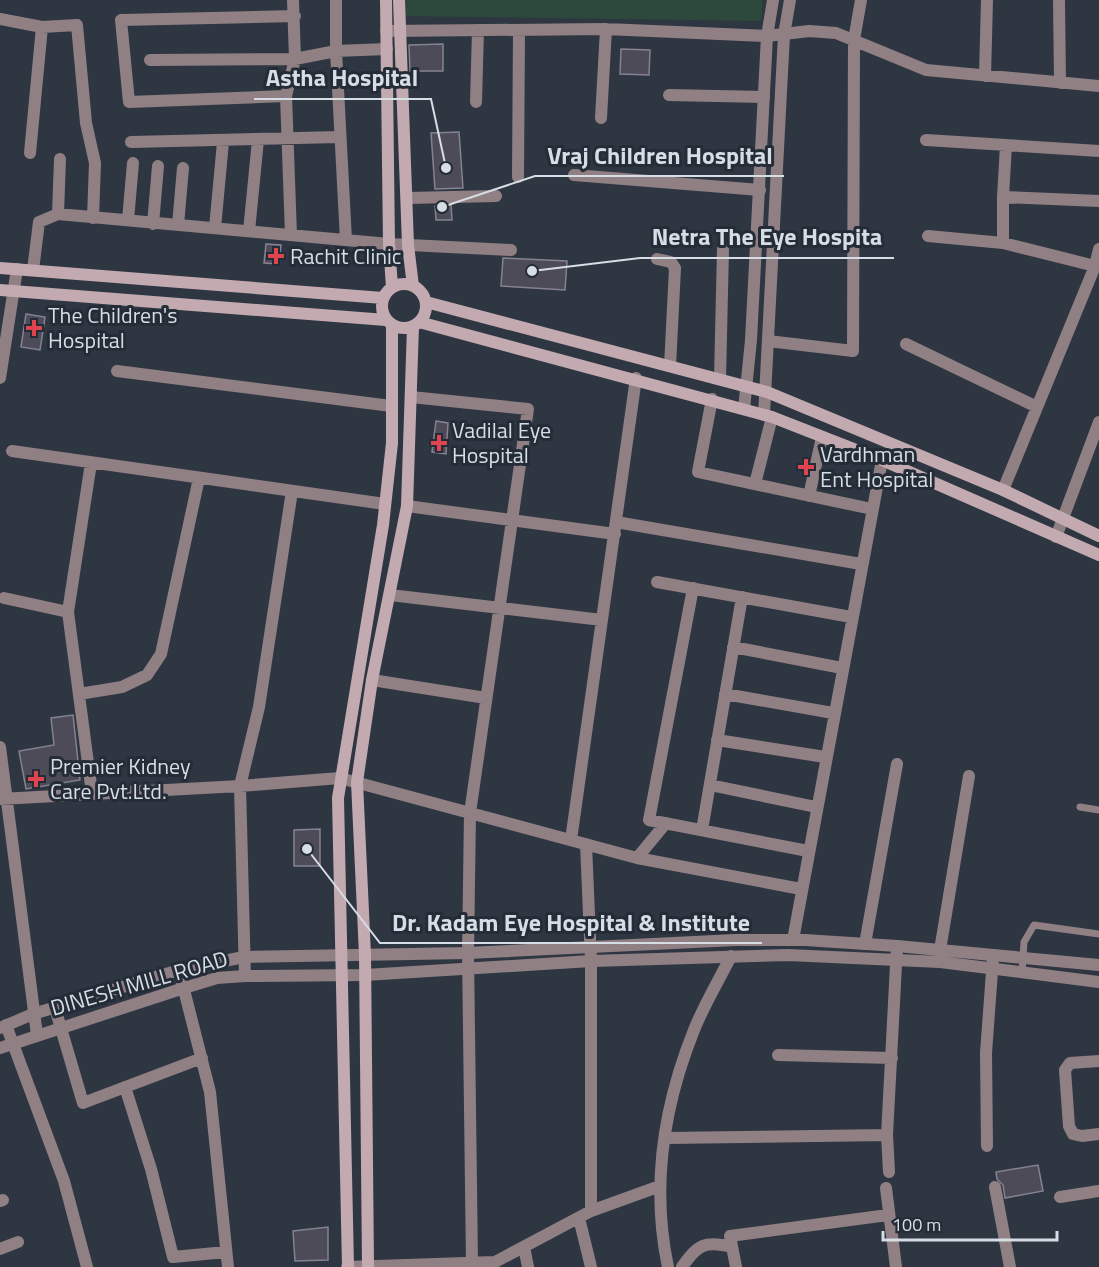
<svg xmlns="http://www.w3.org/2000/svg" width="1099" height="1267" viewBox="0 0 1099 1267" font-family="'Titillium Web',sans-serif">
<rect width="100%" height="100%" fill="#2e3642"/>
<path fill="#2c493b" d="M396,0h367l-2,21 -365,-5z"/>
<path fill="#4e4b59" stroke="#858291" stroke-width="1.5" d="M443,44v27h-33l-1,-26z
M621,49l29,1 -1,25 -29,-1z
M459,132l4,56 -28,1 -4,-56z
M451,205l1,15h-16l-1,-14z
M266,244l15,1 -2,19 -15,-1z
M503,258l64,3 -2,29 -64,-4z
M26,314l19,3 -5,33 -19,-3z
M436,421l12,2 -2,31 -14,-2z
M73,715l7,65 -54,9 -7,-38 35,-6 -3,-27z
M320,829v37h-26v-36z
M1038,1165l5,26 -38,7 -2,-13 -6,-6 -1,-7z
M328,1227v33l-33,1 -2,-30z"/>
<g fill="none" stroke-linecap="round" stroke-linejoin="round">
<path stroke="#908084" stroke-width="7" d="M1080,807l19,3
M1022,973l2,-31 10,-17 65,9"/>
<path stroke="#908084" stroke-width="12" d="M336,0v51l10,189
M1059,0l1,83
M0,19l42,8 35,-2 9,98 9,40 -2,55
M386,31l220,-2 161,7 42,-5 27,2 90,37 173,16
M150,60l145,-1 41,-8 51,-2
M985,76l2,-76
M669,95l95,2
M286,96l-157,6 -8,-82 174,-4
M476,102l2,-72
M601,118l5,-89
M926,140l173,11
M131,142l209,-5
M30,153l12,-126
M60,159l-2,55 331,30 122,6
M574,175l186,15
M518,177l1,-147
M1003,197l3,-52
M408,198l88,-2
M128,220l5,-57
M153,224l5,-58
M178,225l5,-57
M215,228l8,-86
M249,231l9,-91
M291,235l-5,-139 9,-37 -2,-59
M928,236l75,7 92,23
M1003,243v-46l96,4
M657,259l14,3 4,6 -5,98
M33,270l6,-48 19,-8
M768,341l85,10 1,-311 7,-40
M906,344l131,63
M117,371l274,35
M0,378l17,-109
M720,379l3,-130
M411,397l117,12 -58,404 -2,140 4,310
M712,399l-14,73 174,37
M12,451l373,53
M91,463l-23,149 24,181
M755,484l17,-67
M1003,490l92,-224 4,-17
M809,496l13,-59
M407,506l208,28
M616,522l245,42
M1056,537l43,-115
M657,582l194,35
M693,588l-44,232 159,31
M390,595l212,25
M4,598l64,14
M733,647l109,21
M372,680l114,18
M79,694l43,-7 25,-12 14,-21 38,-176
M725,694l108,19
M717,740l108,17
M0,747l37,288
M710,785l106,22
M0,799l240,-13 100,-8 297,80 164,31
M702,830l40,-233
M571,840l65,-462
M586,844l5,117v250
M637,858l29,-35
M793,940l89,-480
M865,944l32,-180
M940,950l29,-174
M179,970l31,122 18,175
M245,976l-5,-190 19,-79 33,-216
M55,1008l28,95 119,-45
M6,1025l58,156 23,86
M778,1055l114,3
M1099,1061l-29,2 -5,7 4,56 4,8 9,2 17,-2
M125,1087l26,82 22,88 53,-5
M665,1138l222,-3
M987,1146l-1,-93 7,-95
M889,1172l-2,-37 10,-189
M995,1187l15,80
M886,1188l10,79
M1060,1197l39,-6
M0,1201l3,-1
M579,1218l12,49
M524,1247l4,20
M0,1249l18,-7
M347,1267l148,-5 96,-51 69,-25
M668,1267c-17,-80 -4,-162 26,-237 10,-25 25,-50 37,-74
M682,1267c15,-22 23,-27 50,-20
M736,1267l-6,-31 158,-21"/>
<path stroke="#908084" stroke-width="12" d="M744,409l7,-69 16,-304 6,-36
M764,415l20,-380 6,-35
M0,1028l33,-14 146,-44 65,-13 224,-4 268,-13h69l92,6 202,19
M0,1048l184,-60 33,-10 28,-2 120,-1 226,-14 197,-6 152,7 159,20"/>
<path stroke="#c3aab0" stroke-width="12" d="M386,0l3,244 3,43
M399,0l9,245 5,41
M0,268l383,30
M382 306a22 22 0 1 1 44 0a22 22 0 1 1-44 0Z
M0,290l386,30
M426,302l341,90 236,98 96,46
M419,322l353,95 110,43 217,95
M348,1267l-10,-469 45,-273 9,-82v-118
M368,1267l-3,-312 -8,-173 15,-102 35,-174 6,-180"/>
</g>
<g fill="#e0444e" stroke="#242c37" stroke-width="2">
<path d="M273 247h6v6h6v6h-6v6h-6v-6h-6v-6h6z"/>
<path d="M31 319h6v6h6v6h-6v6h-6v-6h-6v-6h6z"/>
<path d="M436 434h6v6h6v6h-6v6h-6v-6h-6v-6h6z"/>
<path d="M803 458h6v6h6v6h-6v6h-6v-6h-6v-6h6z"/>
<path d="M33 770h6v6h6v6h-6v6h-6v-6h-6v-6h6z"/>
</g>
<g text-anchor="middle" dominant-baseline="central" stroke-width="6" stroke-linejoin="round" paint-order="stroke">
<g font-size="22" fill="#d7dde4" stroke="#242c37" text-anchor="start">
<text x="290" y="256">Rachit Clinic</text>
<text x="48" y="315">The Children's<tspan x="48" dy="25">Hospital</tspan></text>
<text x="452" y="430">Vadilal Eye<tspan x="452" dy="25">Hospital</tspan></text>
<text x="820" y="454">Vardhman<tspan x="820" dy="25">Ent Hospital</tspan></text>
<text x="50" y="766">Premier Kidney<tspan x="50" dy="25">Care Pvt.Ltd.</tspan></text>
</g>
<g font-size="22" fill="#d7dde4" stroke="#242c37">
<text transform="translate(139 983) rotate(-16)">DINESH MILL ROAD</text>
</g>
</g>
<path fill="none" stroke="#d7dde4" stroke-width="2" d="M446 168L431 99H254M442 207L535 176H784M532 271L640 258H894M307 849L380 943H762"/>
<g fill="#d7dde4" stroke="#242c37" stroke-width="2">
<circle cx="446" cy="168" r="6"/>
<circle cx="442" cy="207" r="6"/>
<circle cx="532" cy="271" r="6"/>
<circle cx="307" cy="849" r="6"/>
</g>
<g font-size="24" text-anchor="middle" font-weight="bold" fill="#d7dde4" stroke="#242c37" stroke-width="6" stroke-linejoin="round" paint-order="stroke">
<text x="342" y="86">Astha Hospital</text>
<text x="660" y="164">Vraj Children Hospital</text>
<text x="767" y="245">Netra The Eye Hospita</text>
<text x="571" y="931">Dr. Kadam Eye Hospital &amp; Institute</text>
</g>
<path d="M883 1231v9h174v-9" fill="none" stroke="#d7dde4" stroke-width="3"/>
<text x="892" y="1231" font-size="18" fill="#d7dde4" stroke="#242c37" stroke-width="4.5" paint-order="stroke">100 m</text>
</svg>
